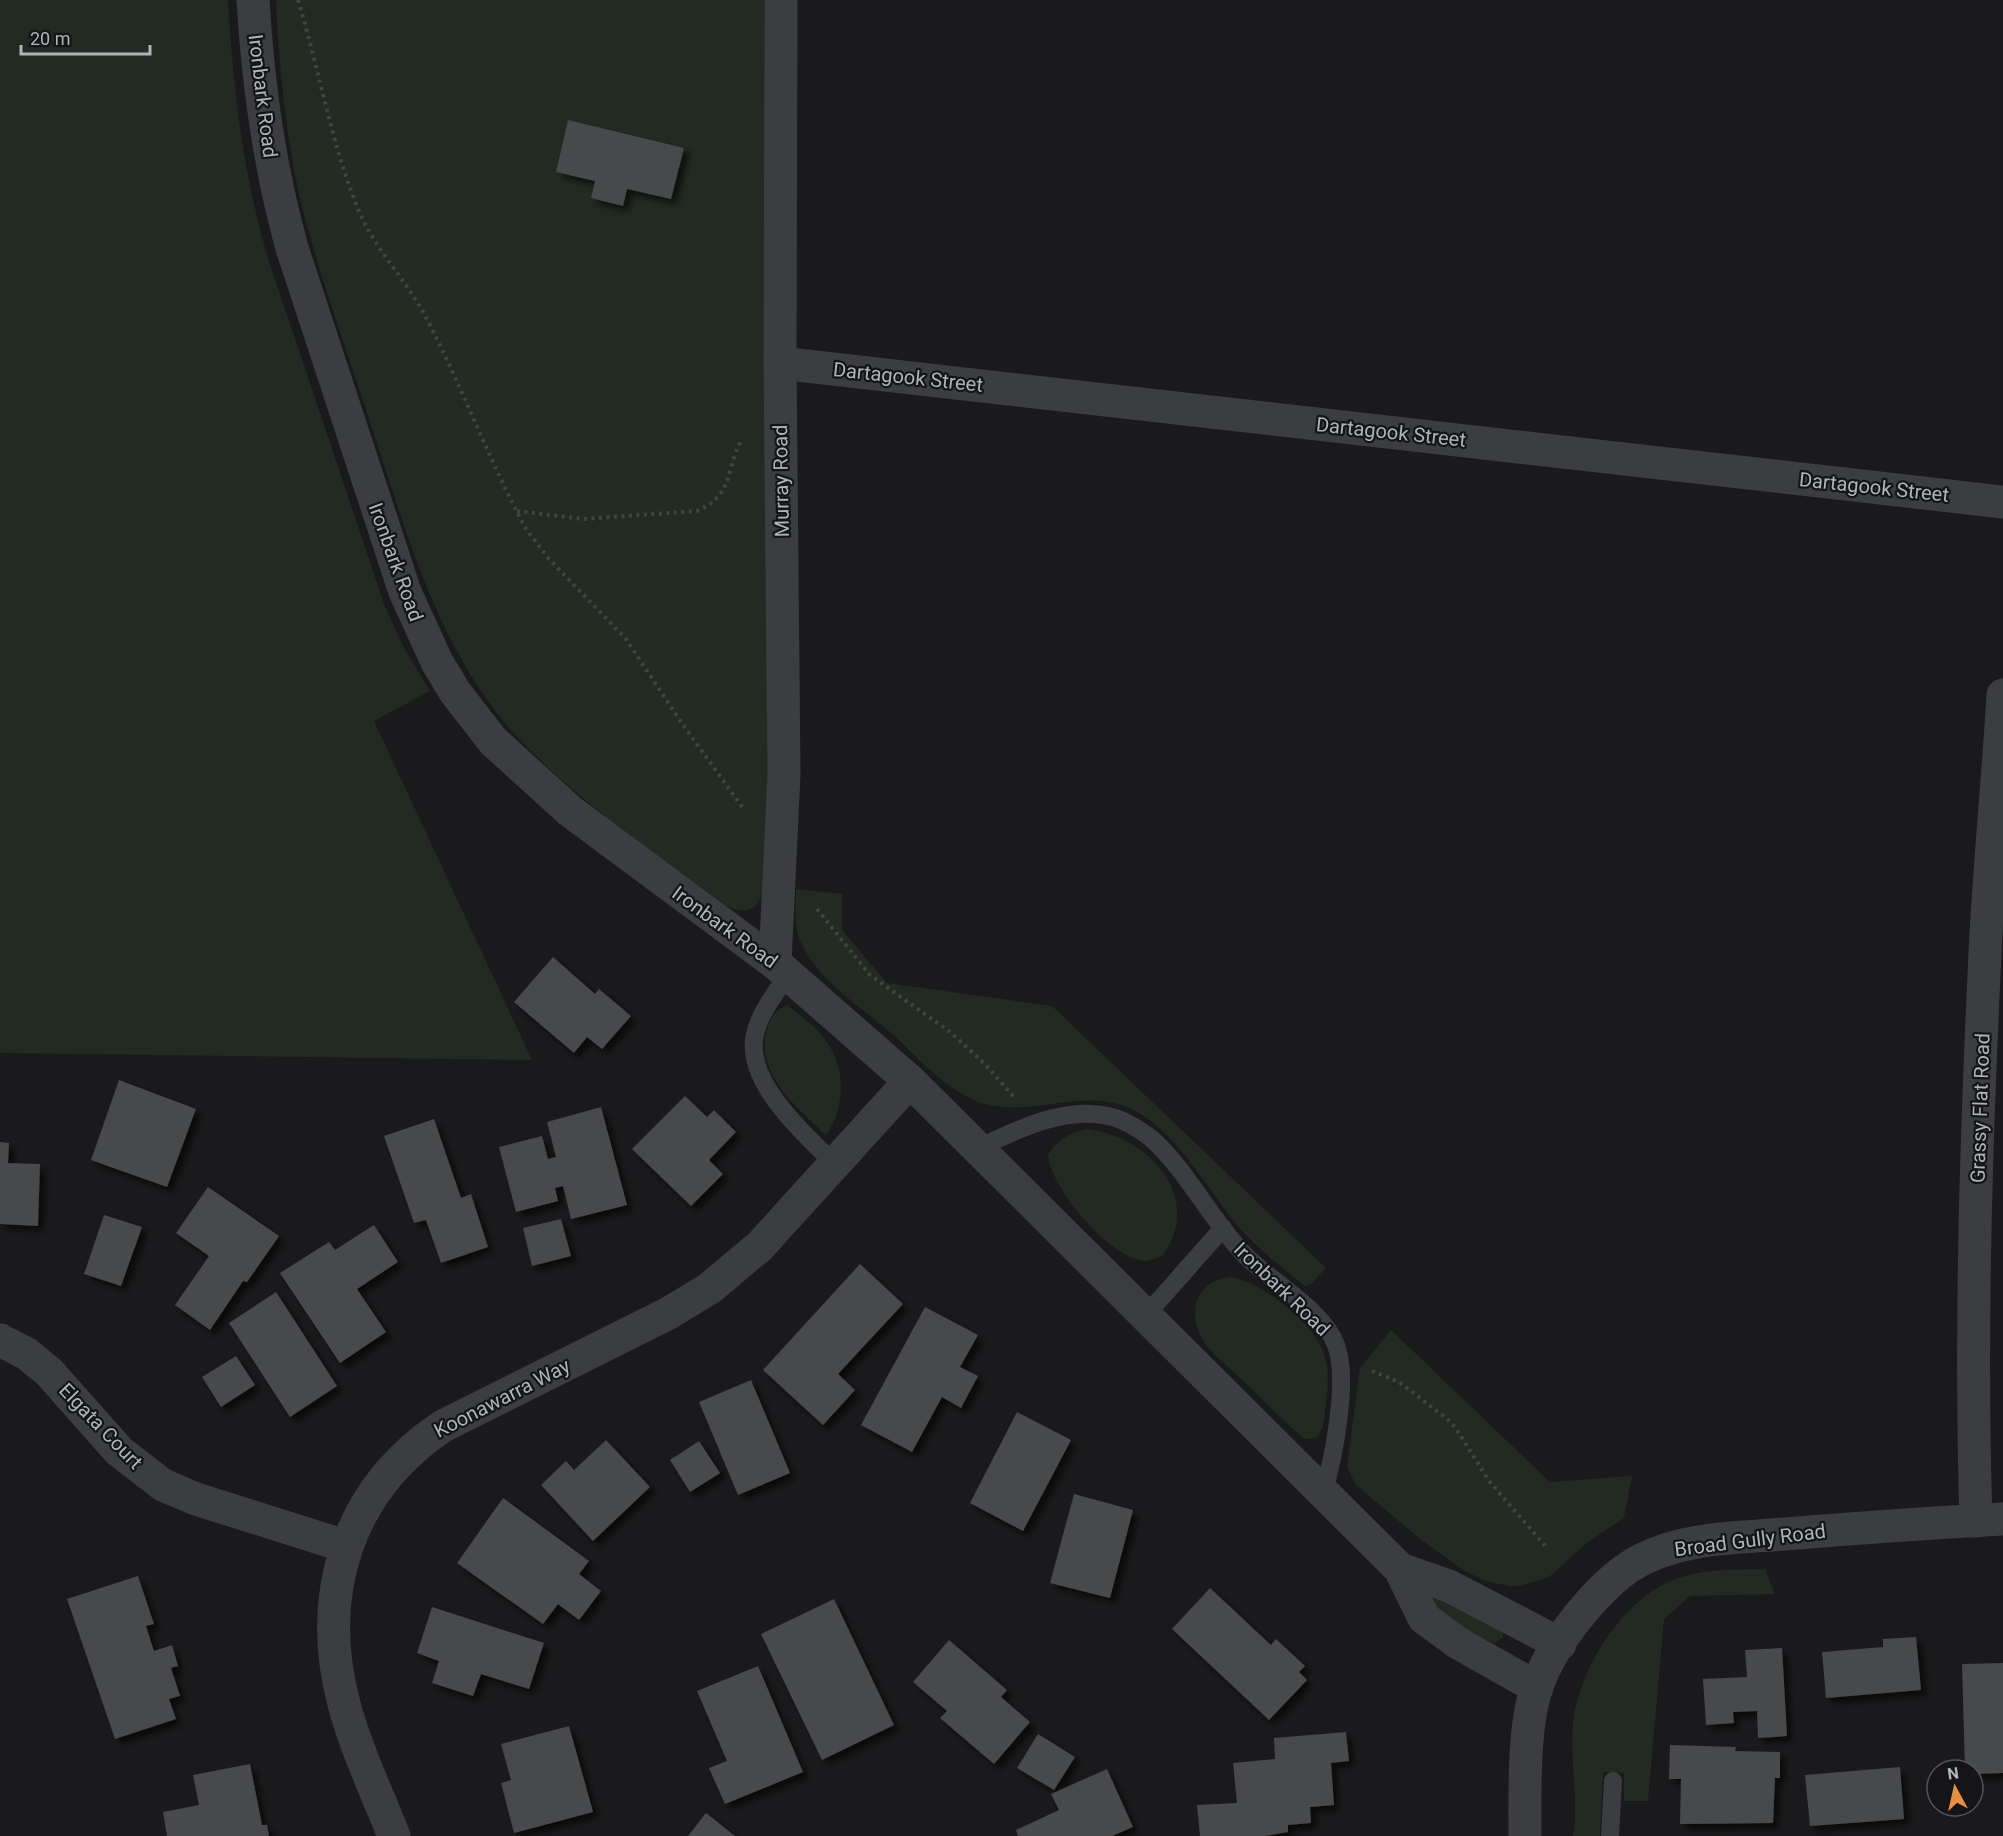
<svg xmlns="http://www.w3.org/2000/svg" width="2003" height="1836" viewBox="0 0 2003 1836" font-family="Roboto,sans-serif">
<defs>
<filter id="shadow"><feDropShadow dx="5.5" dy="5.5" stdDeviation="3" flood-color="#0009"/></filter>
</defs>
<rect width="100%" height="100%" fill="#1a1a1c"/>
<path fill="#222a22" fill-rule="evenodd" d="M0,0h228c6,93 14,168 40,258l116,346 19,42 27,45 -56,30 158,339 -532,-7z
M276,0h488l5,762 -7,133c-7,19 -21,18 -37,10 -72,-54 -162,-113 -220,-182 -70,-85 -98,-189 -132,-292 -25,-78 -55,-157 -74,-237 -14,-64 -20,-129 -23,-194zM568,121l116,27 -13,51 -44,-10 -4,17 -32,-8 4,-17 -39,-9z
M796,889l46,5v36l45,53 165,23 274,262 -15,16 -6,2c-24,-19 -48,-38 -68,-61 -31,-38 -55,-85 -98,-112 -49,-29 -99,3 -151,-8 -38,-9 -70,-48 -98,-73 -23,-19 -48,-37 -69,-59 -8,-9 -15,-19 -20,-30 -8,-17 -5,-37 -5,-54z
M787,1005c15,12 33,24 43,42 16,26 14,64 -4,88 -29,-27 -76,-66 -57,-111 3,-9 9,-16 18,-19z
M1086,1129c61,6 120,68 76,127 -6,2 -12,5 -18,5 -35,-4 -93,-72 -96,-106 8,-15 22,-22 38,-26z
M1231,1277c30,5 79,43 91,72 8,17 6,37 4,55 -2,13 -1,24 -10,34l-12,1c-23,-21 -45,-43 -67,-64 -11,-10 -25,-21 -33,-33 -18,-30 -9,-61 27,-65z
M1391,1330l159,152 82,-6 -8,42 -36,24 -39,35 -26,8 -13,1 -25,-5 -22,-11 -43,-31 -65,-55 -8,-18 13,-98z
M1765,1569l10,25 -85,2 -26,23 -16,182h-24v-28l-21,-1 -3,64h-27c6,-35 -3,-74 0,-110 4,-53 47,-124 98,-145 29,-13 63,-11 94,-12z
M1435,1598h4l64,33v7l-9,5 -19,-8 -40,-28 -2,-6z"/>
<path fill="#47484c" filter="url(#shadow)" d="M568,120l116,28 -13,51 -44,-10 -4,17 -32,-8 4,-17 -39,-9z
M553,957l42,37 4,-5 32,27 -29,33 -15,-12 -13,16 -60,-51z
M119,1080l77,29 -29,78 -76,-27z
M685,1096l22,21 7,-7 22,22 -27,28 14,14 -32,32 -59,-57z
M601,1107l26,98 -56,14 -8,-33 -8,2 3,13 -42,11 -17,-65 43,-11 6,23 8,-2 -9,-35z
M434,1119l27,79 10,-4 17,53 -47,16 -15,-43 -12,3 -30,-87z
M0,1142l9,1 -1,20 32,1 -2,62 -38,-2z
M208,1187l71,49 -32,46 -4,-1 -33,49 -35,-25 34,-49 -33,-23z
M104,1215l38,12 -21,59 -37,-12z
M561,1219l10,37 -39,10 -9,-38z
M374,1225l24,37 -41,27 29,43 -46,31 -60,-90 49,-31 6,8z
M860,1264l43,40 -65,70 17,16 -32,35 -60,-55z
M276,1292l61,94 -47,31 -61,-94z
M925,1307l53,28 -18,32 18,9 -17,32 -19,-11 -30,55 -51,-27z
M236,1356l19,29 -34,22 -19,-30z
M751,1380l39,93 -52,22 -39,-93z
M1017,1412l54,28 -48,91 -53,-28z
M606,1440l44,47 -57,54 -52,-56 25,-24 8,9z
M699,1441l21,32 -30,19 -20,-32z
M1074,1494l59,16 -23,88 -60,-15z
M503,1498l86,63 -10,13 22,17 -22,29 -21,-16 -15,20 -86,-61z
M138,1576l16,48 -8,2 8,25 18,-6 6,21 -7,2 9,28 -11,3 7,20 -61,20 -48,-140z
M1210,1588l61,57 5,-6 29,27 -6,6 8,8 -38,40 -97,-91z
M834,1599l60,126 -72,35 -61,-126z
M432,1607l112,36 -15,46 -48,-15 -8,22 -41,-13 7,-22 -22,-8z
M1916,1637l5,53 -95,8 -4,-46 61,-5v-8z
M949,1640l58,50 -6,7 29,25 -36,42 -54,-46 7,-7 -34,-29z
M1782,1648l5,88 -29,2 -1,-27 -24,1 1,11 -28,2 -3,-46 44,-2 -2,-27z
M2003,1663v110l-30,1v-4h-8l-3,-106z
M758,1666l45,106 -78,32 -16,-36 18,-7 -30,-70z
M569,1726l24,86 -79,21 -13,-50 10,-3 -10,-36z
M1346,1732l3,29 -18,2 3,42 -24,2 1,16 -23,2v7l-23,4h-65l-3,-31 40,-2 -4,-40 42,-4 -1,-21z
M1038,1734l37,23 -21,33 -37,-22z
M1670,1745l66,2 -1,4 45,1v26h-5l-2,45 -93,1 1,-45h-12z
M250,1764l12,61h5l2,11h-102l-4,-24 36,-7 -6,-30z
M1900,1767l4,52 -94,7 -5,-51z
M1107,1769l26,58 -21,9h-94l-2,-6 43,-20 -8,-16z
M706,1813l29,23h-47z"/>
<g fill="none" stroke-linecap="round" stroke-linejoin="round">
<path stroke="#414447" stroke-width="4" stroke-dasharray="3 4.5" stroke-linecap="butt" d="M298,0c21,69 33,142 60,209 16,39 45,67 65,103 38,71 65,147 103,217l23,30 77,80 57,86 60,83
M517,511l66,8 114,-8c38,-17 27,-39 44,-70
M817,909l53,66 80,57 35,32 29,33
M1372,1371l27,11 47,36 9,9 34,54 58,67"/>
<path stroke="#3b3d40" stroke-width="18" d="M788,974c-12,19 -28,38 -33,60 -11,47 49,100 80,130
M978,1148c39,-18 86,-42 130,-32 16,3 31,13 44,23 36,33 58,79 91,114 26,28 80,56 93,92 13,34 -2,113 -13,148
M1146,1315l77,-87
M1610,1836l3,-55"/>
<path stroke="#3b3d40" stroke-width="33" d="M780,363l1223,139
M775,963l9,-188 -4,-412 1,-363
M0,1340l27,14 22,18 70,79 44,34 33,14 149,47
M1976,1521c-6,-189 0,-379 9,-568 4,-86 13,-172 18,-258
M394,1836c-17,-43 -38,-87 -50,-132 -29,-110 3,-214 99,-278l226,-113 41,-25 50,-42 150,-165"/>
<path stroke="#3b3d40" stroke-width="33" d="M253,0c5,84 16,166 39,248l113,344 32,70 18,30 38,49 77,70 205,152 135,118 490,488 24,49 34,25 78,44
M1400,1569l49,17 111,58
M1525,1836c0,-42 -2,-110 12,-149 14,-43 65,-108 106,-128 43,-22 95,-21 142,-25 73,-6 145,-11 218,-15"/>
</g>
<g text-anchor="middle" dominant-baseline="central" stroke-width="4.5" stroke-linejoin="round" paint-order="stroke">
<g font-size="20" fill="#adb4ba" stroke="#151517">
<text transform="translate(263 96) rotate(83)">Ironbark Road</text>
<text transform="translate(908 377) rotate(6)">Dartagook Street</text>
<text transform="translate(1391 432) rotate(6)">Dartagook Street</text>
<text transform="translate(781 481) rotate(-91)">Murray Road</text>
<text transform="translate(1874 487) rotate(6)">Dartagook Street</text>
<text transform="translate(396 562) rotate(70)">Ironbark Road</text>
<text transform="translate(725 927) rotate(36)">Ironbark Road</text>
<text transform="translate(1980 1108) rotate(-88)">Grassy Flat Road</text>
<text transform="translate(1282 1289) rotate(44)">Ironbark Road</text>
<text transform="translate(502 1398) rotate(-27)">Koonawarra Way</text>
<text transform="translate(101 1426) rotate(46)">Elgata Court</text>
<text transform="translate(1750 1540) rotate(-7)">Broad Gully Road</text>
</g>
</g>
<g transform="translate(1955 1788) rotate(352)"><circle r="28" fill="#151517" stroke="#525558" stroke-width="1.5"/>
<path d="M0-4.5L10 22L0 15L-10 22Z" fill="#e88f46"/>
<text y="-9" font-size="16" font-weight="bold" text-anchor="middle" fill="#adb4ba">N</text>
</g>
<path d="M21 45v9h129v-9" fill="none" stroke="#adb4ba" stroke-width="3"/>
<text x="30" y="45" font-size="18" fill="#adb4ba" stroke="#151517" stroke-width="4.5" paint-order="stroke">20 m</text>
</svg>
